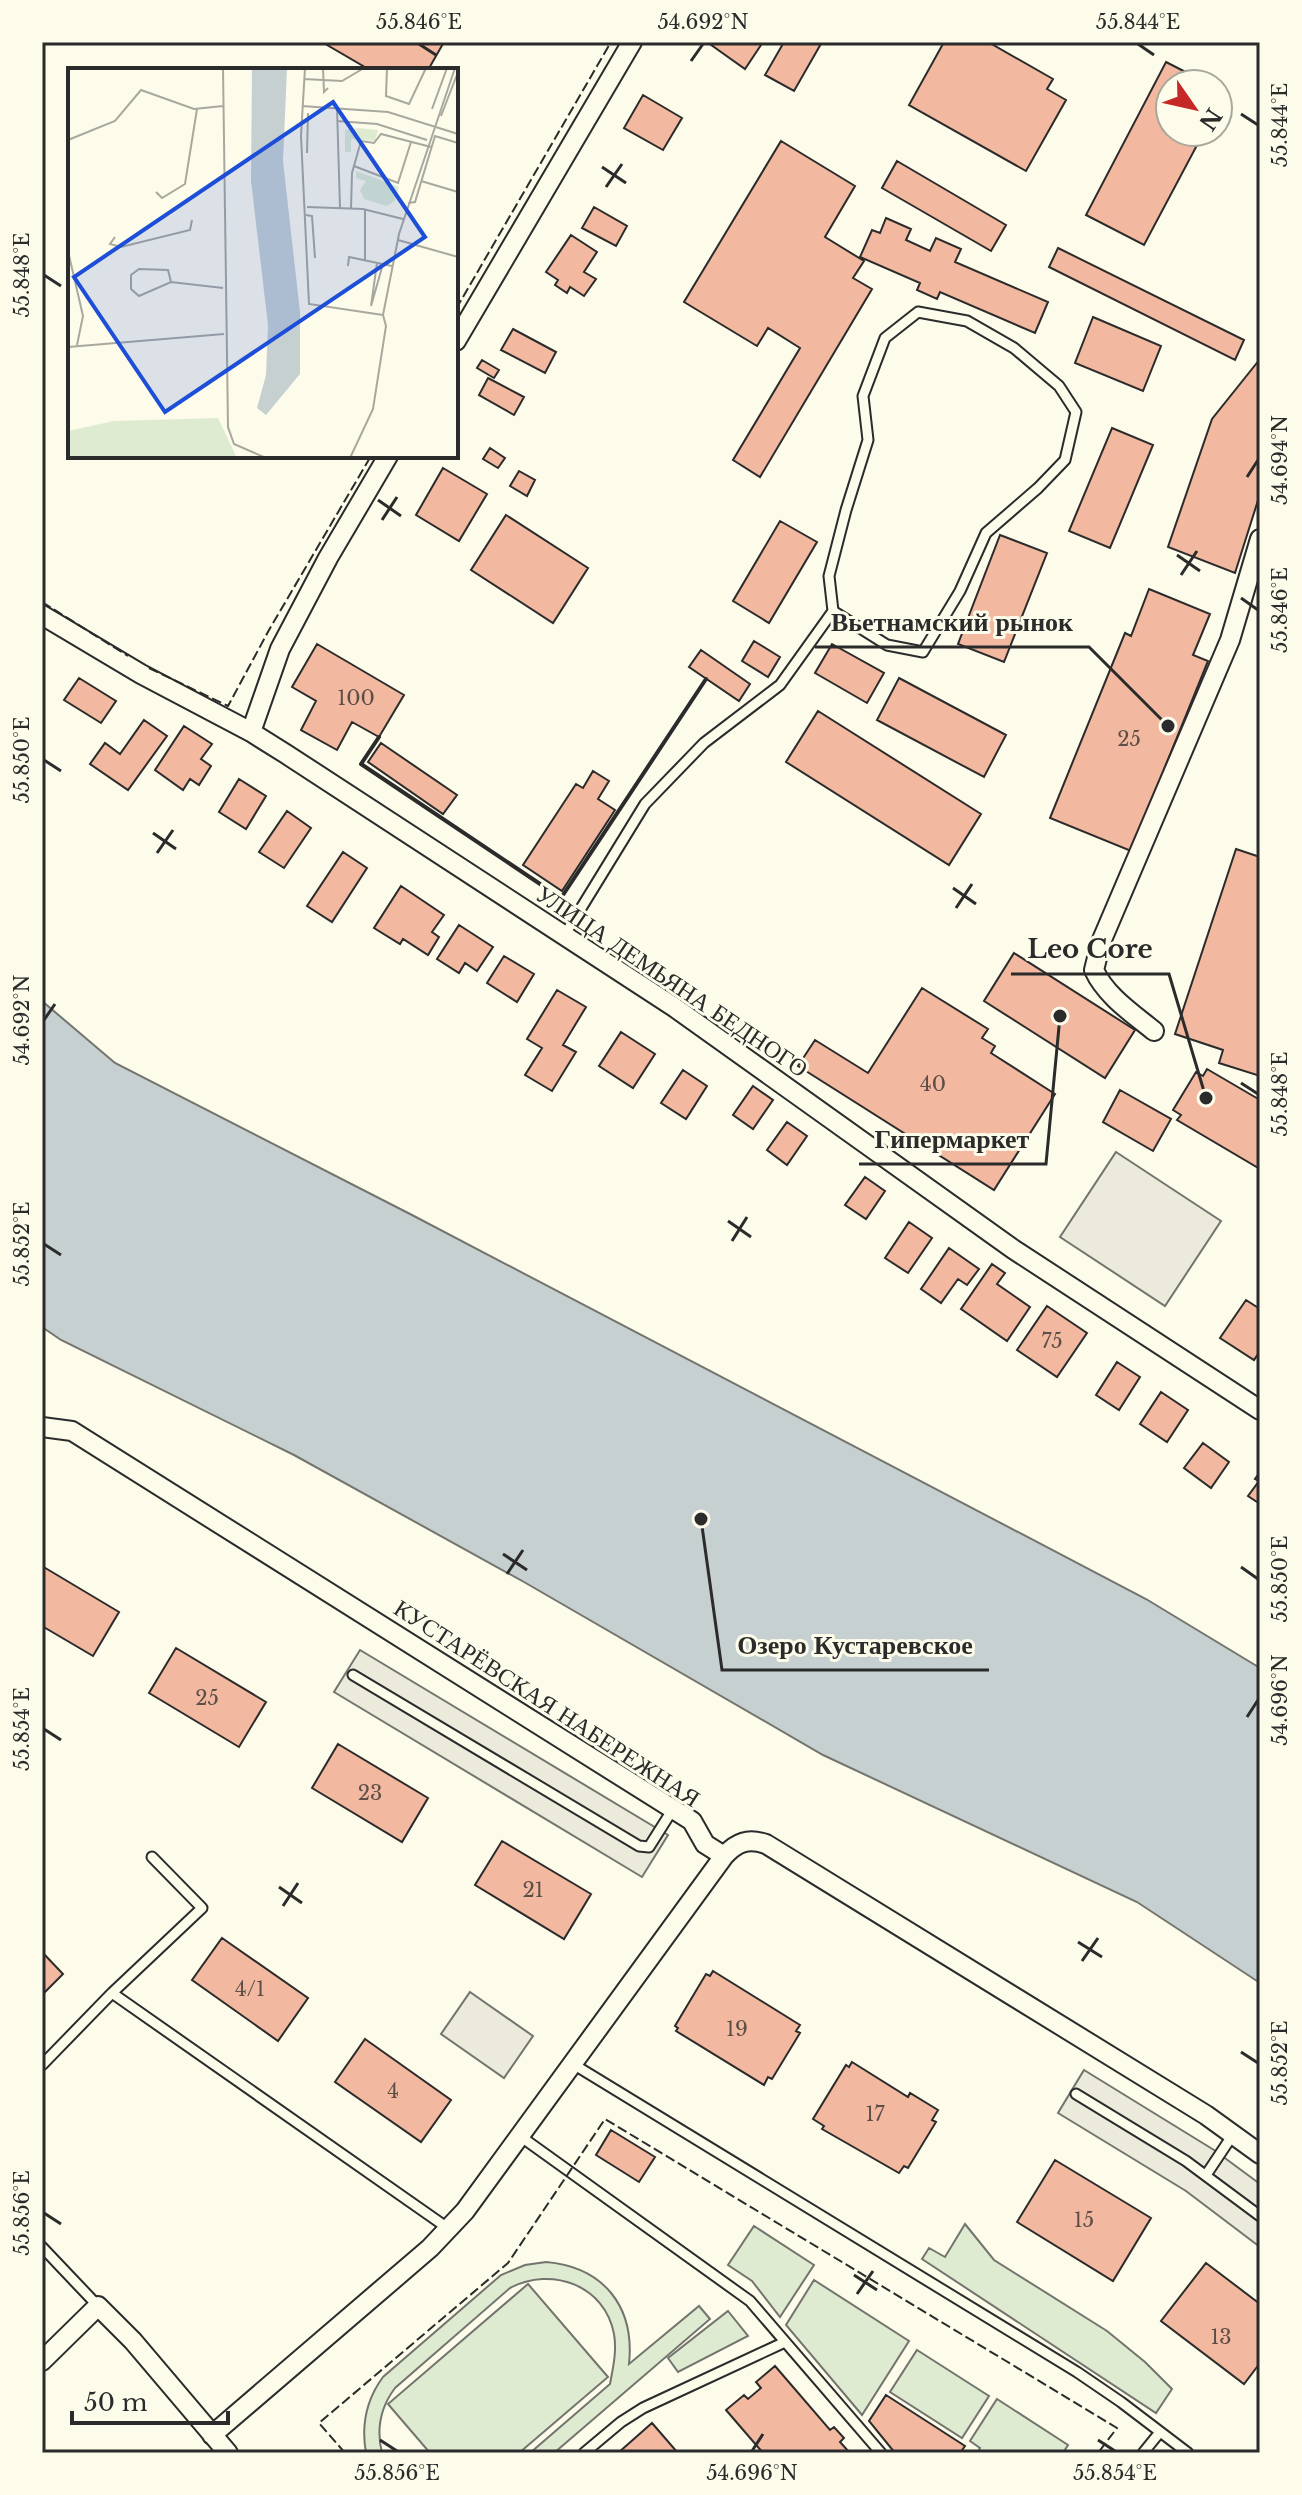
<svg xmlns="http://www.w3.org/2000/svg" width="1302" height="2495" viewBox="0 0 1302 2495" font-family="'Libre Baskerville',serif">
<rect width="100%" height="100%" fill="#fdfbea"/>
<path fill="#deebd1" stroke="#74746e" stroke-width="2" d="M965,2224l29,36 113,71 38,31 27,27 -16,24 -234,-154 7,-11 16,9z
M754,2226l60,39 -34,52 -28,-36 -24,-16z
M546,2262c58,5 89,45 83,102l70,-58 11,13 -156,134h-24l80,-69c3,-16 7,-33 4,-50 -9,-49 -63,-68 -104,-46l-115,100c-15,20 -19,41 -13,65h-16c-5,-28 0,-53 17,-76l118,-102 24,-10z
M814,2280l95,61 -47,74 -76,-90z
M528,2284l80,93 -89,76h-89l-42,-49z
M728,2311l20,25 -70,36 -10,-14z
M917,2350l72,46 -27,42 -72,-46z
M997,2399l71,46 -5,8h-86l3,-5 -10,-7z"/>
<path fill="#eceadb" stroke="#74746e" stroke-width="2" d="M1116,1152l105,69 -56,85 -105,-69z
M360,1650l308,185 -26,42 -308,-185z
M470,1992l63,44 -29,42 -63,-44z
M1084,2070l130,80 46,34v63l-74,-56 -128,-78z"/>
<path fill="#c7d0d0" stroke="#74746e" stroke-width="2" d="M42,1001l73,62 297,152 734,384 114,69v315l-123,-81 -314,-147 -299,-173 -230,-127 -233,-115 -19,-13z"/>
<path fill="#f2b8a0" stroke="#2b2b2b" stroke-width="2" d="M322,42h122l-16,28h-58z
M707,42h56l-18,27z
M784,42h38l-28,49 -29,-16z
M944,42h44l65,37 -6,10 19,11 -40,71 -117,-66z
M1166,62l43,22h-39v48h34l-60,113 -58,-30z
M643,95l39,23 -19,32 -39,-22z
M781,141l74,45 -30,51 39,24 -11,17 19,11 -112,188 -27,-17 67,-112 -32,-20 -11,18 -73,-44z
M897,161l109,64 -15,26 -109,-63z
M594,207l33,19 -11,20 -34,-18z
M886,218l25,11 -5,11 24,11 6,-13 25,11 -6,13 93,40 -13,31 -95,-41 -3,7 -20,-9 3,-7 -60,-26 12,-27 8,3z
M571,235l26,17 -13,20 12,7 -12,17 -14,-9 -3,6 -12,-8 3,-5 -12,-8z
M1058,248l186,92 -9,20 -186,-93z
M1093,317l68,29 -18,45 -68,-28z
M513,329l43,23 -11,21 -44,-23z
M1260,359v135l-25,79 -67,-26 44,-128z
M482,360l17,10 -5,8 -17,-10z
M488,378l36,19 -10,18 -35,-20z
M1112,428l41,17 -43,103 -41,-17z
M490,448l15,10 -7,10 -15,-9z
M443,468l44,26 -28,47 -43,-26z
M519,471l16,9 -8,16 -17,-10z
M506,515l82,53 -35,55 -82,-53z
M780,521l37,21 -48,81 -36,-22z
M1000,535l47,18 -43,109 -46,-18z
M1149,589l61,25 -17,41 15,6 -77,190 -81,-33 75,-185 6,3z
M754,641l26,16 -12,20 -26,-16z
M317,644l87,51 -25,42 -27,-15 -15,28 -36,-20 15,-29 -24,-14z
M832,644l52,29 -17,30 -52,-30z
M701,650l49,34 -11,17 -50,-34z
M79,678l37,23 -15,22 -37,-23z
M899,678l107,57 -22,42 -107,-57z
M818,711l163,103 -32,51 -163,-103z
M144,720l23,16 -39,54 -38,-26 15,-21 15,11z
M184,726l28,18 -11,15 10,7 -12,19 -9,-6 -7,11 -28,-20z
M381,743l76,52 -14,19 -75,-52z
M593,771l16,10 -11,18 17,11 -53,81 -39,-26 53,-81 7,4z
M239,779l27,17 -20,33 -27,-17z
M287,811l24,17 -27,40 -25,-16z
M1236,849l24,8v219l-41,-13 4,-13 -48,-16z
M343,852l24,16 -35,54 -25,-16z
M401,886l43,29 -12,17 7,5 -11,18 -25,-16 -3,5 -26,-16z
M459,925l34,22 -16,24 -12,-8 -6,10 -22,-14z
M1014,953l121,77 -30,48 -121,-77z
M504,956l30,18 -17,28 -30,-19z
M922,988l66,41 -6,9 13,8 -4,7 64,41 -61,96 -196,-124 17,-26 53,33z
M557,990l29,17 -23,38 13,7 -24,39 -27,-16 17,-27 -15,-9z
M621,1032l34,22 -22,34 -34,-22z
M1207,1069l53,31v69l-83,-49 4,-5 -8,-5 23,-38 7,4z
M683,1070l24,16 -21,33 -25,-16z
M753,1086l20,14 -20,29 -20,-14z
M1120,1090l51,29 -18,32 -50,-29z
M787,1122l20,14 -20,29 -20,-15z
M865,1177l20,14 -19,28 -21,-14z
M909,1222l23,16 -24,35 -23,-15z
M949,1248l30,21 -12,16 -9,-6 -17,24 -20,-14z
M992,1264l13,9 -8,11 33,23 -23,34 -46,-32z
M1246,1300l14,9v42l-6,9 -34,-22z
M1047,1306l40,27 -30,44 -40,-27z
M1117,1362l23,15 -21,33 -23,-15z
M1161,1392l27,18 -21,32 -27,-18z
M1203,1443l26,19 -18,26 -27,-20z
M1260,1472v32l-12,-8 11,-15 -4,-2z
M42,1566l77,46 -26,44 -51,-30z
M176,1648l90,54 -27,45 -90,-54z
M338,1744l90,54 -26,44 -90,-54z
M502,1841l89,53 -27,45 -89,-54z
M222,1938l86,60 -30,43 -86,-61z
M42,1952l21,22 -21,21z
M713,1971l87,54 -4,6 4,2 -28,46 -4,-2 -4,8 -88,-54 2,-3 -3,-2 31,-52 4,2z
M365,2039l86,61 -30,42 -86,-60z
M852,2062l56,35 2,-4 28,17 -6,10 4,2 -28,46 -4,-2 -5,7 -77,-44 2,-3 -11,-7 33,-54 3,2z
M611,2130l44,27 -16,25 -43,-27z
M1055,2160l96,58 -38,63 -96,-59z
M1206,2263l54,41v59l-16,21 -83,-63z
M775,2366l55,64 4,-3 10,11 -4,4 10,11h-87l-37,-43 18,-15 4,4 13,-11 -5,-6z
M886,2395l79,51 -5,7h-65l-26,-32z
M652,2423l26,30h-60z"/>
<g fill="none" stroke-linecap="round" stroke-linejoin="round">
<defs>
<path id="service" d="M564,936l81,-132 59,-61 76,-58 53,-74 -4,-35 17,-66 22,-70 -5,-44 22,-58 33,-26 49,9 47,27 45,38 17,26 -11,48 -27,28 -52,45 -26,58 -37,61 -36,-7 -54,-34
M353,1675l286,171 10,1 24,-38
M112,1993l337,236
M573,2064l504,308 44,30 67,51
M42,2065l70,-72 90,-85 -50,-51
M1076,2094l110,67 74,55
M520,2136l230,165 131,152
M1206,2175l28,-42
M42,2247l56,59
M584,2453l37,-31 22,-14 142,-66
M1143,2453l17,-21"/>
<path id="minor" d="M456,341l176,-299
M42,615l99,59 110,58 35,22 388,253 339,242 247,161
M251,732l29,-83 48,-91 60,-102
M1154,1031c-22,-18 -48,-35 -60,-61l7,-28 129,-302 30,-101
M42,1427l30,4 620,390 13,23 19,12c13,-14 24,-18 42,-12l440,271 54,39
M42,2361l56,-55 35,35 95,112
M212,2435l218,-187 35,-37 259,-355"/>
</defs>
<use href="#service" stroke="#2b2b2b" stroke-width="13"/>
<use href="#minor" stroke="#2b2b2b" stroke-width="22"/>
<use href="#service" stroke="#fdfbea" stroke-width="9"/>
<use href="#minor" stroke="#fdfbea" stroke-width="18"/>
<path stroke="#2b2b2b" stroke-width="2" stroke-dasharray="10 4" stroke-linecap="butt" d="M456,309l155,-267
M42,602l86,54
M149,668l79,38 41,-76 102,-174
M345,2453l-26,-30 189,-160 97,-144 512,309 -19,25"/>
<path stroke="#2b2b2b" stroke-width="4" d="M379,737l-18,27 200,134 145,-219"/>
</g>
<path fill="none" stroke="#2b2b2b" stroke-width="3" d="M419,44l17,11M1138,44l16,11M691,61l12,-17M1241,114l17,11M602,167l24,16M606,187l16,-23M44,275l17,11M1247,477l11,-17M378,500l23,16M382,520l15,-23M1177,555l23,16M1181,575l16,-24M1241,598l17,12M44,760l17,11M153,833l23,16M157,853l16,-23M953,888l23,16M956,908l16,-24M44,1020l11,-16M1241,1083l17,11M728,1221l23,16M732,1241l15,-24M44,1244l17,11M503,1554l24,16M1241,1567l17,12M507,1574l16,-24M1247,1717l11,-17M44,1729l17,11M279,1887l23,16M283,1906l15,-23M1078,1942l24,15M1082,1961l16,-23M1241,2052l17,11M44,2213l17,11M854,2275l23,15M857,2294l16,-23M380,2440l17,11M1098,2440l17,11M752,2451l11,-17"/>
<g text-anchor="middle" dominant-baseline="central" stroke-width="6" stroke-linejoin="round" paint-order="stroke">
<g font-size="20" fill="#5d4e48">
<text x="356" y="698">100</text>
<text x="1129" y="739">25</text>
<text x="933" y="1084">40</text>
<text x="1052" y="1341">75</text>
<text x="207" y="1698">25</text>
<text x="370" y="1793">23</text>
<text x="533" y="1890">21</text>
<text x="250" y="1989">4/1</text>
<text x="737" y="2029">19</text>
<text x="393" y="2091">4</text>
<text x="875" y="2114">17</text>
<text x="1084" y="2220">15</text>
<text x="1221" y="2337">13</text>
</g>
<g font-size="24" fill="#2b2b2b" stroke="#fdfbea">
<text transform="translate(672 981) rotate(34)">УЛИЦА ДЕМЬЯНА БЕДНОГО</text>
<text transform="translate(547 1703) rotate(33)">КУСТАРЁВСКАЯ НАБЕРЕЖНАЯ</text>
</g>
</g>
<g transform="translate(68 68)">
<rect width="390" height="390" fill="#fdfbea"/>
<path d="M277,62l13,-2 20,2 -3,11 -24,-2v13h-6zM288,103l43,16 -4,14 -9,5 -22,-7 -4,-9 6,-9 -10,-3zM150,350l19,40h-169v-27l46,-10z" fill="#deebd1"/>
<path d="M184,0h35l-4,93 17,151v62l-34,41 -9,-7 9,-33 2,-50 -17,-144z" fill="#c7d0d0"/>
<path fill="none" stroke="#a9a89e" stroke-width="2" d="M155,0l5,359 6,17 32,14M237,0l-4,68 8,168 74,11M255,0l1,24 4,-4M319,0l-1,28 23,8 17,-36M236,11l38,2 22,-13M234,38l86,6 70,22M269,40l3,100M364,41l15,-41M373,48l17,-44M269,53l40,3 50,16M0,72l47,-19 26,-31 53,19 29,-3M239,85l1,-40M286,98l44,17 13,-41M353,113l37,11M88,124l6,6 23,-14 12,-75M340,135l7,-1 20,-66 23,7M239,139l56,2 40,10M283,140l1,-35 9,-32 13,2 7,-9 50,13M238,147l6,1 3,42M47,169l-5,7 11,3 69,-17 2,-10M330,172l60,17M0,183l15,65 -6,29M297,193v-52M309,195l-6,43 12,-42M280,198l1,-9 43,9M103,214l-3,-12 -29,-1 -8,6v14l8,7 32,-14 52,6M0,279l156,-13M282,390l23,-49 13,-83 -3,-11 16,-81 56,-166"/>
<path fill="#1d4ed8" fill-opacity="0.15" stroke="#1d4ed8" stroke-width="4" d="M265,34l92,135 -260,175 -91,-135z"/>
<rect width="390" height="390" fill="none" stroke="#2b2b2b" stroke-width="4"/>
</g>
<path fill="none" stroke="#2b2b2b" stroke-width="3" d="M1168 726L1089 647H815M1206 1098L1169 974H1011M1060 1016L1046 1164H859M701 1519L722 1670H989"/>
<g fill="#2b2b2b" stroke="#fdfbea" stroke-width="3">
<circle cx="1168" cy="726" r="8"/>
<circle cx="1206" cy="1098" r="8"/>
<circle cx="1060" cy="1016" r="8"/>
<circle cx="701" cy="1519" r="8"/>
</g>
<g font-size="26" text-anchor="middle" font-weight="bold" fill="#2b2b2b" stroke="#fdfbea" stroke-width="6" stroke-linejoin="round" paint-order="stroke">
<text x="952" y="631">Вьетнамский рынок</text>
<text x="1090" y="958">Leo Core</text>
<text x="952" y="1148">Гипермаркет</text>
<text x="855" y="1654">Озеро Кустаревское</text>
</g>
<rect width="1302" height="2495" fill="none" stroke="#fdfbea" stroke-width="88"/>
<g transform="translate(1194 108) rotate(124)"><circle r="38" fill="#fdfbea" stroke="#a9a89e" stroke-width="2"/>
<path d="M0-6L14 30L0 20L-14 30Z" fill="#c62828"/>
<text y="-12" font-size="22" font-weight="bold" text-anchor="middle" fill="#2b2b2b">N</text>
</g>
<path d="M72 2411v12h156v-12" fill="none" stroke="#2b2b2b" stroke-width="4"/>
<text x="84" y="2411" font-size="24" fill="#2b2b2b" stroke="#fdfbea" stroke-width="6" paint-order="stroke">50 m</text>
<rect x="44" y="44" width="1214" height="2407" fill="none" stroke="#2b2b2b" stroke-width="3"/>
<g font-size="20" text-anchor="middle" fill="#2b2b2b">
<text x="419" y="29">55.846°E</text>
<text x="703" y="29">54.692°N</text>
<text x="1138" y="29">55.844°E</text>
<text transform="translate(1280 125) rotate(-90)" y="7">55.844°E</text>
<text transform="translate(22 275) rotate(-90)" y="7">55.848°E</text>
<text transform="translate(1280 460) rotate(-90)" y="7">54.694°N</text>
<text transform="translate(1280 610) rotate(-90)" y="7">55.846°E</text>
<text transform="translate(22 760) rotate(-90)" y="7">55.850°E</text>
<text transform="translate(22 1020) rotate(-90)" y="7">54.692°N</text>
<text transform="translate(1280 1094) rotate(-90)" y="7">55.848°E</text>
<text transform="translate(22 1244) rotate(-90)" y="7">55.852°E</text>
<text transform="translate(1280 1579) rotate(-90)" y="7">55.850°E</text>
<text transform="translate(1280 1700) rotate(-90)" y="7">54.696°N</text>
<text transform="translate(22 1729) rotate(-90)" y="7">55.854°E</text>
<text transform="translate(1280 2063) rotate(-90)" y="7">55.852°E</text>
<text transform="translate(22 2213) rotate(-90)" y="7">55.856°E</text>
<text x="397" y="2480">55.856°E</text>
<text x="752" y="2480">54.696°N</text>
<text x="1115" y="2480">55.854°E</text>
</g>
</svg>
